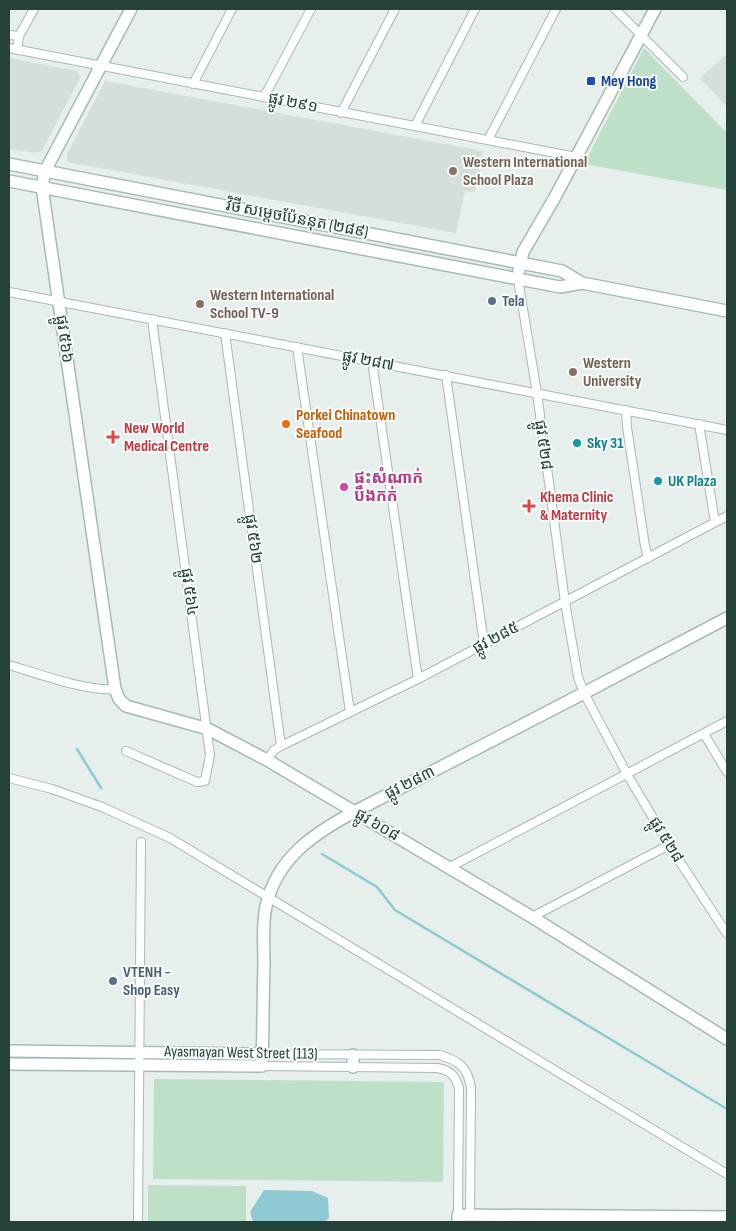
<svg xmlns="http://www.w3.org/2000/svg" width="736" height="1231" viewBox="0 0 736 1231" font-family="'Sofia Sans Condensed','Noto Sans Khmer',sans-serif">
<rect width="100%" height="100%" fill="#e6efeb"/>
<path fill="#d4dfda" d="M727,54v53l-27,-29z
M9,58l69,13 2,7 -38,73 -7,2 -26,-4z
M105,81l378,70 -8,41 -10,-1 -9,42 -389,-71v-8z"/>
<path fill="#bfe0c8" d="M644,48l83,85v57l-143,-26z
M154,1079l290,3 -1,100 -290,-3z
M148,1185l98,1v36h-98z"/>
<path fill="#8ec9d4" d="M264,1190l48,1 16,7 1,20 -4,4h-72l-3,-10z"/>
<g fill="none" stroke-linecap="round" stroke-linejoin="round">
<path stroke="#8ec9d4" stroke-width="2.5" d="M77,749l24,39
M322,854l55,33 18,23 332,199"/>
<defs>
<path id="street" d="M615,9l68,68
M9,35l10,1
M9,48l567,109
M17,50l2,-14 15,-27
M193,84l39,-75
M264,97l47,-88
M341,113l54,-104
M415,126l60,-117
M488,140l68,-131
M518,279l19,114 28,209 13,75 6,16 43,81 42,71 58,89
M9,292l718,138
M225,333l56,413
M297,347l53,365
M372,361l46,318
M446,375l38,269
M626,410l1,17 18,119 3,12
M699,424l16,98
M9,665c27,8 79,27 106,24
M704,734l23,38
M126,751l71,31 8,-1 5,-26 -58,-436
M267,760l7,-10 7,-4 137,-67 309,-163
M9,778l43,11 50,18 68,31 557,336
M450,867l277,-146
M532,917l137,-72
M262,1054l177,1c20,5 29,13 32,33l-1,128
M262,1066l175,2c13,2 18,7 22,20l-1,127
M138,1222l3,-380"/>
<path id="secondary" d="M131,9l-86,162 -3,16 73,502 4,10 7,7 82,23 59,31 265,157 195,122
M9,164l553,107 20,12 145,28
M9,181l551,106 22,-4
M519,270l4,-18 32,-55 100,-188
M9,1051l253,3
M9,1064l253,2c1,-34 1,-68 2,-103 0,-18 -2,-39 2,-57 11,-48 47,-72 88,-94l230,-119 143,-75
M353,1067v-12
M458,1222v-7l269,2"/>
</defs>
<use href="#street" stroke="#a8b8b2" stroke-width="10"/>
<use href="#secondary" stroke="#a4bbb3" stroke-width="14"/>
<use href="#street" stroke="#fff" stroke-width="8"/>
<use href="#secondary" stroke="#fff" stroke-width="11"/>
</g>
<rect fill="#1a4fb4" stroke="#f7fbf9" stroke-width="2" x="586" y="76" width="10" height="10" rx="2.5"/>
<g fill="#8d6e63" stroke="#f7fbf9" stroke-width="2">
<circle cx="453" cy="171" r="5"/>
<circle cx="200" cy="304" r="5"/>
<circle cx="573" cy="372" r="5"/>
</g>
<g fill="#5c6f8a" stroke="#f7fbf9" stroke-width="2">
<circle cx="492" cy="301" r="5"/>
<circle cx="113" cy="981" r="5"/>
</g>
<circle fill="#e8710a" stroke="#f7fbf9" stroke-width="2" cx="286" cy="424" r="5"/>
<g fill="#e0444e" stroke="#f7fbf9" stroke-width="2">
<path d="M110.5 429.5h5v5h5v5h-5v5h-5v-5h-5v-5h5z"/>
<path d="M526.5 498.5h5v5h5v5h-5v5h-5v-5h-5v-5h5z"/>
</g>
<g fill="#0f9aa8" stroke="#f7fbf9" stroke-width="2">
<circle cx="577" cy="443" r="5"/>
<circle cx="658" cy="481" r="5"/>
</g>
<circle fill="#d1479c" stroke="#f7fbf9" stroke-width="2" cx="344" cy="487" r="5"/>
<g text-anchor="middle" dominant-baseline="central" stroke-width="4" stroke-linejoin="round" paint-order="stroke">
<g font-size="16" font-weight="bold" fill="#164399" stroke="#f7fbf9" text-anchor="start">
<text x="601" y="81">Mey Hong</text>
</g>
<g font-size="16" fill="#24423a" stroke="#f7fbf9">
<text transform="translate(293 103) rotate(11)">ផ្លូវ ២៩១</text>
<text transform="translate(297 219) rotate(11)">វិថី សម្តេចប៉ែននុត (២៨៩)</text>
<text transform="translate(64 339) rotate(82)">ផ្លូវ ៥៦៦</text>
<text transform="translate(368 361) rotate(11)">ផ្លូវ ២៨៧</text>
<text transform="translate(543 445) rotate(82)">ផ្លូវ ៥២៨</text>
<text transform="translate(253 539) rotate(82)">ផ្លូវ ៥៦២</text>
<text transform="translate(189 592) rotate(82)">ផ្លូវ ៥៦៤</text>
<text transform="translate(496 638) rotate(-28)">ផ្លូវ ២៨៥</text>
<text transform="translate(410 783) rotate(-27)">ផ្លូវ ២៨៣</text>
<text transform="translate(377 825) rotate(30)">ផ្លូវ ៦០៨</text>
<text transform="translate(666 840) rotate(58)">ផ្លូវ ៥២៨</text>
<text transform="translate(241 1053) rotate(1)">Ayasmayan West Street (113)</text>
</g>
<g font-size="16" font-weight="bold" fill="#785e54" stroke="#f7fbf9" text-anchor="start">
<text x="463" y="162">Western International<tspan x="463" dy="18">School Plaza</tspan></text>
<text x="210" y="295">Western International<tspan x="210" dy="18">School TV-9</tspan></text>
<text x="583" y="363">Western<tspan x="583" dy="18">University</tspan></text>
</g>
<g font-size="16" font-weight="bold" fill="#4e5e75" stroke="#f7fbf9" text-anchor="start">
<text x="502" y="301">Tela</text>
<text x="123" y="972">VTENH -<tspan x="123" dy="18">Shop Easy</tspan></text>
</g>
<g font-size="16" font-weight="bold" fill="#c56008" stroke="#f7fbf9" text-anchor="start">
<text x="296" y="415">Porkei Chinatown<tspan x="296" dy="18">Seafood</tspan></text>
</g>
<g font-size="16" font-weight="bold" fill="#be3a42" stroke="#f7fbf9" text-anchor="start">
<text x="124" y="428">New World<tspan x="124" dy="18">Medical Centre</tspan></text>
<text x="540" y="497">Khema Clinic<tspan x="540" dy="18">&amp; Maternity</tspan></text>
</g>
<g font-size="16" font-weight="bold" fill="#0d838f" stroke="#f7fbf9" text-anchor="start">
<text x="587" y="443">Sky 31</text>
<text x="668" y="481">UK Plaza</text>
</g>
<g font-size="16" font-weight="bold" fill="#b23c85" stroke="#f7fbf9" text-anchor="start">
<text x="354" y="478">ផ្ទះសំណាក់<tspan x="354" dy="18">បឹងកក់</tspan></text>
</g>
</g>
<rect width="736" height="1231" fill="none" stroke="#24423a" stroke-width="20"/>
</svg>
